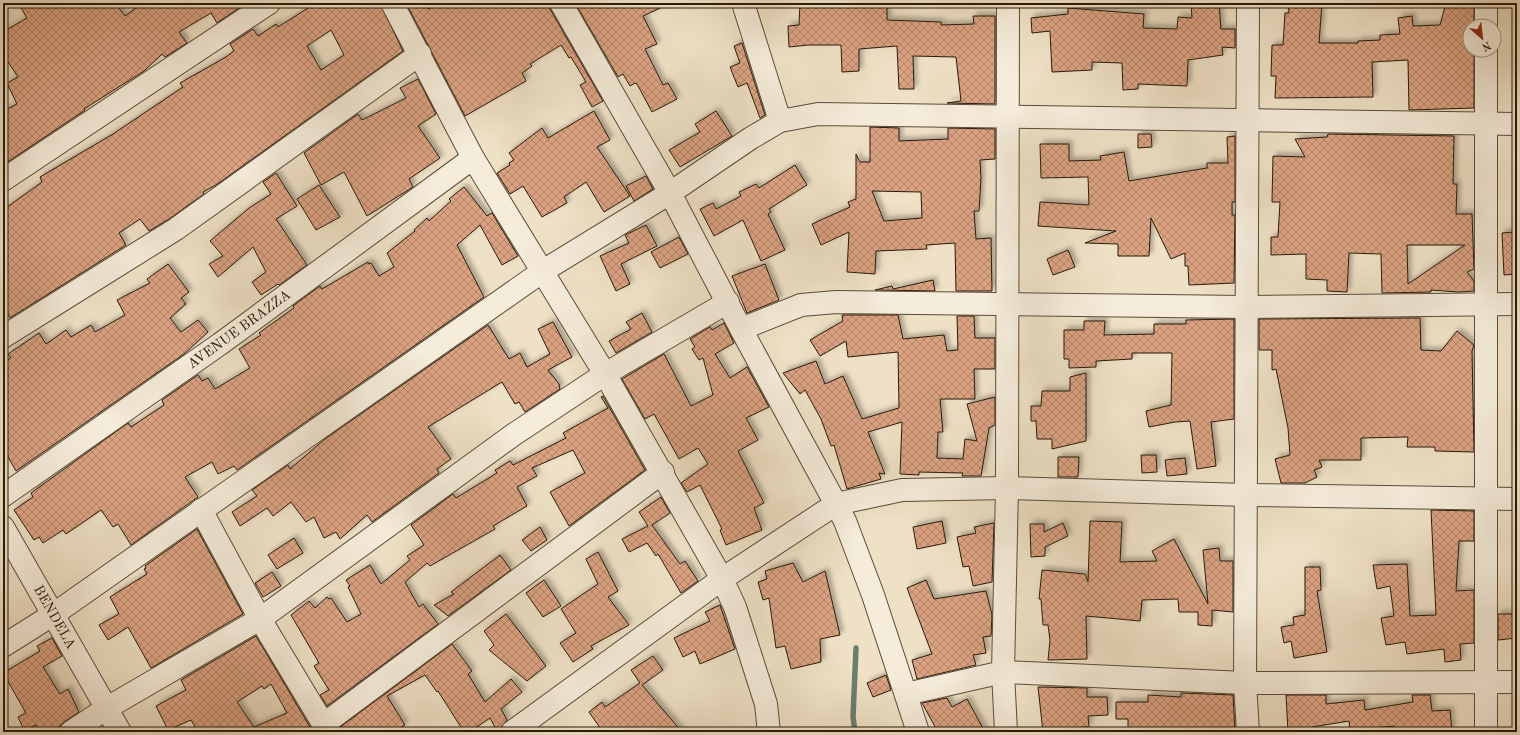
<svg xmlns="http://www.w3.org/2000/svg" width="1520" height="735" viewBox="0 0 1520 735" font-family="'Old Standard TT',serif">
<defs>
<pattern id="building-cross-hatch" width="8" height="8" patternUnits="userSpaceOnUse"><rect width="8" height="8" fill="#dba282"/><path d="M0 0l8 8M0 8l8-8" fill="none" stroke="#b28369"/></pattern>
<filter id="shadow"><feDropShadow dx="3.5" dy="-3.5" stdDeviation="2" flood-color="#0004"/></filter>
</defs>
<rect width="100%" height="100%" fill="#efe1c6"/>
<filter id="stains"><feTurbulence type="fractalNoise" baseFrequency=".005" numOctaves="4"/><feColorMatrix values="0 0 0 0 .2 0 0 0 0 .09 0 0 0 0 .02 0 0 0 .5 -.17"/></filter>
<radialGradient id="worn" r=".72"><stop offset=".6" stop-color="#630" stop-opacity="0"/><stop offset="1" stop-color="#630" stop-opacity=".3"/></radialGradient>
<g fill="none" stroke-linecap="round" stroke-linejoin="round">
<path stroke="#6c7c71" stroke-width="5.5" d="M855,732l-2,-15 3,-69"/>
</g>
<path fill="url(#building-cross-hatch)" stroke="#271a0a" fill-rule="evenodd" filter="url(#shadow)" d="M18,3h97l10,13 18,-13h103l-29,20 -6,-10 -32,19 8,11 -22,14 -3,-3 -18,17 -60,38 1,1 -82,55v-54l14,-7 -10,-21 11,-6 -15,-23v-22l24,-14z
M316,3h64l23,48 -187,134 -13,7 1,2 -35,25 -20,12 -9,-12 -21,14 7,12 -116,73 -7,-14v-94l39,-28 -2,-5 73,-43 70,-47 -3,-4 46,-26 8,-6 -4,-7 23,-15 5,7 18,-12 2,3zM331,30l13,25 -23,15 -14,-24z
M406,3h19l3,6 13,-6h108l1,6 53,92 -11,6 -12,-22 6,-3 -15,-25 -2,1 -8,-13 -31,19 2,2 -10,7 4,8 -61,35z
M575,3h96l-28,13 14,28 -12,5 18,36 5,-2 9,16 -25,13 -15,-28 -2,-1 -5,3 -7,-12 -5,3z
M800,3h87v17l54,2v3l33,-1 -1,-8h22v88l-48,-1 14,-2 -5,-44 -43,-1 1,33h-15l-2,-43 -38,3v22l-17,1 -1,-27h-33l-19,2 -1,-21 11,-1z
M1191,3h28l2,26h14v19l-13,-1 1,8 -35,5 -1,26 -49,-2v5l-15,1 -1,-27 -30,-1v8l-40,2 -2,-41 -18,2 -1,-15 37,-4v-6l76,6 -1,14 34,1 1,-12 14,1z
M1288,3h34l-3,40h39v-2l22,-1v-5l20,-1 -2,-16 14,-2 1,10 27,-1 6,-22 17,5 1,-5h10v23h-4v24h4v58l-65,2 -1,-50 -36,2 1,35 -98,1 1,-22h-5l1,-31h11l2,-32h4z
M742,43l23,72 -5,3 -13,-35 -9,4 -8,-20 10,-4 -6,-17z
M418,79l18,35 -18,12 22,32 -31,21 4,8 -46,29 -23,-44 -23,13 -17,-32 54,-39 4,6 44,-22 -6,-10z
M594,111l16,29 -13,7 33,49 -26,16 -18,-30 -22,15 3,6 -25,14 -19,-31 -13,8 -13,-21 13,-8 -1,-2 5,-3 -5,-7 33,-25 6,10z
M716,111l16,25 -52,31 -11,-17 31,-18 -5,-8z
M870,127l29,1v13l49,-2v-11l47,1v30l-15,1 1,18 -2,33h-5l2,28 15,-1 1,53h-36l-1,-48 -29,2 1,4 -51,2 -1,23 -28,-2 2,-40 -28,13 -9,-21 38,-17 -2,-5 8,-3v-45l4,8h10zM872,191l49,1 1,26 -38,3z
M1138,134h13l1,13 -14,1z
M1328,134l126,2 -1,48h4l-1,30h16l2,55 -7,3 7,9v10l-16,1 -27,-2v2l-49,1 -1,-39 -32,-1 -2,39 -20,-1v-11l-21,-1v-25l-35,1v-18h7l2,-35h-8l1,-46 32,1 -10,-18 32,-2zM1407,245h58l-57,39z
M1235,136v66h-3v13h3l-1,68 -45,2 -1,-19h-3v-13l-14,6 -20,-41 -2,38h-31v-12l-33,-1 31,-12 -78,-5 2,-24 49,3 -1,-28 -47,1 -1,-34h29v17l32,-1 -1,-4 24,-4 5,29 78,-13v-5h21l-1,-26z
M795,165l12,20 -38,24 2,3 -3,2 17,36 -24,11 -18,-41 -29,16 -14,-27 13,-6 3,6 25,-13 -2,-4 17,-8 3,4z
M276,173l21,33 -21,13 31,46 -28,20 -1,-1 -17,11 -9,-13 14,-10 -13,-25 -35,30 -9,-13 14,-8 -13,-15 39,-33 22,-14 -8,-12z
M646,176l7,13 -19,12 -8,-15z
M319,185l21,32 -24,13 -19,-31z
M464,187l23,29 5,-3 26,43 -16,9 -22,-40 -23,20 27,52 -247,173 -3,-4 -16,8 -6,-12 -27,15 13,20 -67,48 -13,-21 -5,3 -12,-17 -35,24 -3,-4 -20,13 -4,-6 -5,3 -20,-30 19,-13 -2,-4 97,-70 3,4 33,-22 -2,-5 36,-25 4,6 6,-3 7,11 35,-21 -11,-19 22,-14 -2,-2 35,-25 -1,-2 27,-20 2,3 46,-27 1,2 2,-1 8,13 15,-9 -7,-14 28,-22 -1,-1 13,-12 2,3 22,-20 -2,-2z
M646,225l11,21 -36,18 9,20 -14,7 -16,-35 29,-13 -4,-8z
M1516,232l1,42 -13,1 -2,-42z
M679,237l9,17 -28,14 -9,-16z
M1068,250l7,17 -22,8 -6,-16z
M168,264l21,28 -8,6 5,6 -16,14 11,14 17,-12 10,12 -24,22 -168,117 -13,-23v-85l8,-5 -3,-4 31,-21 7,11 20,-14 5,7 20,-12 4,7 30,-17 -8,-15 33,-17 -3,-4z
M765,264l14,36 -32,13 -15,-37z
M933,280l2,11 -60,-1 17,-4 1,3z
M642,313l10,19 -36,21 -7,-12 22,-12 -5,-7z
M842,315h56l5,24 41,-4 3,16 11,-1 -1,-34h17l1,22h20v31h-21l1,30h-35l3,33h-5l-1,26 26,1 2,-20 12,2 -10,-37 28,-7v28l-6,3 -8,48h-19l1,-3 -44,-1v3l-19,-1 2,-52 -34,10 17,42 -6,-1 2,6 -34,10 -13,-44 -3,1 -10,-27 -16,-29 -5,4 -17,-21 33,-12 9,23 18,-8 19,43 37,-11 -1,-56 -50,5 -2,-16 -26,15 -10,-16 33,-19z
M1420,318l1,32 20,1 16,-20 17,14 -2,6 2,101 -39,-1v-4h-28l1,-10 -47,1v22h-42l3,7 -8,3 3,7 -12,6h-24l-6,-24 15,-4 -2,-27 -12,-59 -4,1v-20h-13v-31z
M1234,319v100l-23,3 5,44 -19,3 -7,-48 -15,1 -26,5 -3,-16 25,-6 1,-52h-40v6l-36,2v6l-27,1v-9h-5v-29h20v-9h21l-1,14 50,-1v-10h32v-4z
M553,322l19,35 -24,13 11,14 1,5 -35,23 -6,-10 -4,2 -13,-22 -74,45 23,32 -14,10 2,4 -67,49 -5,-7 -27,24 -4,-7 -12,6 -10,-21 -8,5 -15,-20 -18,14 -6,-8 -27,18 -8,-14 25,-16 -5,-6 36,-25 2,4 35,-30 163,-114 21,34 11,-6 7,14 23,-13 -12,-25z
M724,323l10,20 -19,11 15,24 17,-11 22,40 -23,11 12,22 -20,11 26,52 -10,5 8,22 -36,15 -6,-15 2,-1 -22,-44 -13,7 -6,-9 27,-19 -10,-16 -19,11 -25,-45 -9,5 -23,-40 42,-25 27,52 22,-11 -10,-37 -4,2 -7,-11 3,-2 -5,-8 20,-12 2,3z
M1086,373v68l-34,8v-10h-15l-1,-18h-5v-15h10l1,-15h28v-14z
M603,396l42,74 -76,56 -19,-34 35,-19 -12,-23 -41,18 5,8 -20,11 10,19 -34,20 2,3 -65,37 -3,-3 -22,19 14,25 4,-3 15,20 -111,82 -7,-11 9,-5 -15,-24 5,-3 -28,-48 18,-14 6,7 12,-11 2,2 2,-1 16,24 14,-8 -13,-27 2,-1 -4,-6 24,-15 11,19 29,-24 -3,-4 17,-11 -13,-20 42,-31 3,4 41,-25 -2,-3 15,-9 3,4 53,-27 -3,-5 45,-25 -7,-11z
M1141,455h15l1,17 -15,1z
M1058,457h21l-1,20h-20z
M1185,458l2,16 -20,2 -2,-16z
M661,497l9,16 -18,12 28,39 5,-3 13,20 -17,12 -23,-39 -2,2 -9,-13 -18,9 -7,-13 26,-13 -9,-14z
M1431,510l43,1v30h-15l-3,50 18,-1v53l-14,1 1,16 -16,2 -1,-13 -37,5 -2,-12 -19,3 -5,-27 13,-2 -4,-30 -13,3 -4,-24 34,-1 3,52 26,-1z
M942,521l4,22 -29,6 -4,-22z
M1090,521l32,1 -2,40 37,-1 -5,-10 22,-12 34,65 -5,-54 16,-2 1,13h13v51l-21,-2v16l-14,-1v-13h-19l-1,-13 -36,1 -2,21 -54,-5 1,43 -39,1 2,-20 -2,-15h-5l-2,-26h-2l3,-29 43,4 3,8z
M994,523l-2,59 -19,4 -4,-20 -6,1 -6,-30 19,-4 -2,-6z
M1063,523l5,13 -23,11v9l-14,1 -1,-33h14v8z
M540,527l7,13 -16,11 -9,-11z
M197,529l46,85 -92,54 -23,-41 -20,13 -9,-15 20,-11 -9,-17 37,-23 -3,-5 2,-1 -1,-2z
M294,538l9,15 -26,16 -9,-14z
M598,552l20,39 -10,6 21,28 -38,21 2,3 -20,13 -13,-19 16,-10 -15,-24 37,-25 -12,-25z
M500,555l11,15 -63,46 -14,-11 20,-11 -3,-2z
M793,563l10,19 22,-11 15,64 -20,4 1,23 -30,7 -6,-23 -9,2 -7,-50 -6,2 -5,-18 9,-3 -2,-8z
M1305,567h15l1,23 -4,1 10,61 -33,6 -3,-17 -7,2 -3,-16 13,-2 -1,-8 12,-2z
M272,572l9,14 -18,11 -8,-14z
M544,580l17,26 -18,11 -17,-24z
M926,580l8,19 52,-8 6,24 -1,21 -8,1 3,16 -13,2 3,10 -59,14 -5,-19 20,-6 -25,-66z
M720,605l15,44 -35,15 -5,-13 -12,6 -9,-19 36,-17 -5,-9z
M506,614l40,52 -19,15 -38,-31 5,-5 -10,-14z
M1498,614h19v24l-19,2z
M256,636l57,96h-115l-7,-12 -23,10 -12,-24 30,-16 -5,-10zM271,684l16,29 -33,14 -17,-25 25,-16 2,3z
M52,638l10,18 -19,11 17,27 8,-5 11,23 -15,10 -4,4 -1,6h-20l-3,-7 -12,5 -6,-13 8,-4 -23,-40 37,-22 -3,-5z
M452,644l20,27 -4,3 17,28 26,-23 11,13 -21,17 6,11 -7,10 -3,1 -7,-13 -21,14h-5l-26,-41 -1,1 -12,-17 -38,21 18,29 -11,7h-54l-1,-4z
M653,656l10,14 -21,15 40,47h-79l-14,-20 13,-10 3,5 35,-24 -9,-13z
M886,675l5,15 -18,7 -6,-14z
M1038,687l49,1v9h20l1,18 -20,1 1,11h-7v5h-39z
M1181,693l52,2 2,37h-107v-13h-12v-17h32v-7l33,2z
M1286,695h40v9l38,-4 1,10 48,-8 -1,-7h18l2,16 18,-1 2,22h-57l-1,-6 -44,4 -1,-9 -37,6 1,5h-25z
M947,698l5,9 15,-8 18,33h-47l-16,-29z"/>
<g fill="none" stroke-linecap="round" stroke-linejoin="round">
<defs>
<g id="minor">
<path d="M392,3l81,155 132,216 117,205 13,28 31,97 3,28"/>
<path d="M561,3l109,190 71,136 104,192 28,74 45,137"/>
<path d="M743,3l37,118"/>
<path d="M1486,26v-23"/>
<path d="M1486,50v682"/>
<path d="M3,180l266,-177"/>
<path d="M741,329l60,-24 35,-3 409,5 272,-3"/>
<path d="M3,337l173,-108 244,-175"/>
<path id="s1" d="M3,496l217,-152 253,-186"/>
<path d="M201,510l59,109 68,113"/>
<path id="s2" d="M3,527l117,205"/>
<path d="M3,646l51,-32 489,-343 127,-78 81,-55 29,-17 38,-7 699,10"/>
<path d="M906,694l97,-22 242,11 272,-1"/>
<path d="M324,724l339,-252"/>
<path d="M71,732l36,-24 153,-89 253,-184 92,-61 123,-72"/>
<path d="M512,732l210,-153 114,-75 66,-14 105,-2 240,7 270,4"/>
<path d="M1006,732l-3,-60 4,-184 1,-485"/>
<path d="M1248,732l-3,-49 3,-680"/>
</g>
</defs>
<use href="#minor" stroke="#594c39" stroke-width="24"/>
<use href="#minor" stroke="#f5ecda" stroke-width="22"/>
</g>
<g text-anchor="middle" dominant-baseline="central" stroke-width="3.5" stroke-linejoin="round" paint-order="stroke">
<g font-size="14" fill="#271a0a" stroke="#f5ecda">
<text stroke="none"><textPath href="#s1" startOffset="289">AVENUE BRAZZA</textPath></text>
<text stroke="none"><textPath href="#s2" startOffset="104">BENDELA</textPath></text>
</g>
</g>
<rect width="1520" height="735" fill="none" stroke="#efe1c6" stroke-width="16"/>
<rect x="4" y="4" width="1512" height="727" fill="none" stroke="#271a0a" stroke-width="2"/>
<rect x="8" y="8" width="1504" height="719" fill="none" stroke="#271a0a"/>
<g transform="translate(1482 38) rotate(152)"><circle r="19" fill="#f5ecda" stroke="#a39887"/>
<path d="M0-3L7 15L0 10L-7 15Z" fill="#8f2418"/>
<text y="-6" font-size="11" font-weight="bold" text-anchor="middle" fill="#271a0a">N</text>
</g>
<rect width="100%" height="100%" filter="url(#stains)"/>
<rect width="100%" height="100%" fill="url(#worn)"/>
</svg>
